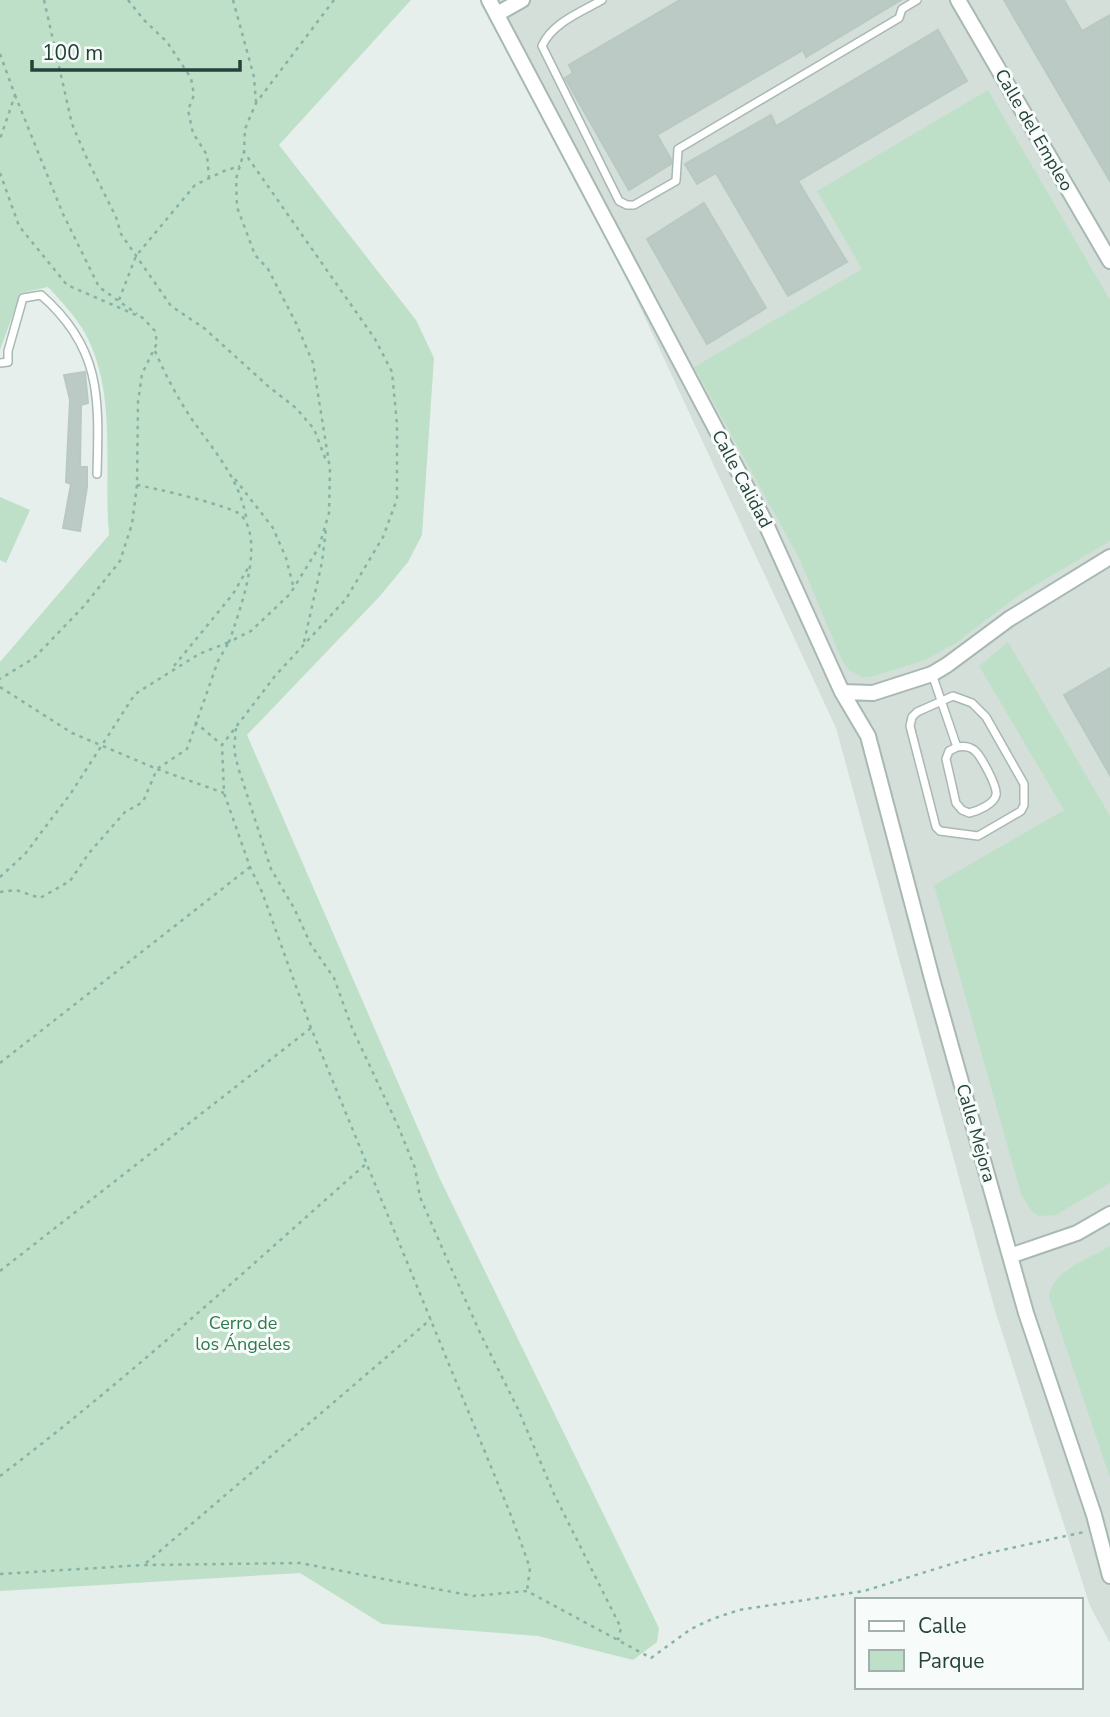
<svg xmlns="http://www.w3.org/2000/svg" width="1110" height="1717" viewBox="0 0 1110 1717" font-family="'Nunito Sans',sans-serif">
<rect width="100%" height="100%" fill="#e6efeb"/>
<path fill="#d4dfda" d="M497,0h613v1643l-20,-37 -95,-296 -159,-582z"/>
<path fill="#bfe0c8" d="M0,0h411l-132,145 137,175 18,38 -12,177 -14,27 -28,34 -133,139 193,444 219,449 -2,14 -24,18 -95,-24 -156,-12 -82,-51 -300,18v-929l109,-127c-6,-67 9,-140 -24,-202 -9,-16 -25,-33 -37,-46l-27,6 -21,57z
M988,90l122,210v241l-91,54 -63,48 -31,17 -54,17h-9l-13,-7 -7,-10 -43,-102 -105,-191 168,-98 -45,-78z
M0,497l30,13 -24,53 -6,-3z
M1008,642l102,174v367l-54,32 -17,1 -7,-4 -11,-18 -87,-309 130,-75 -85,-144z
M1110,1246v232l-61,-181c2,-26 41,-39 61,-51z"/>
<path fill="#bbcac4" stroke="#b8c9c2" stroke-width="2" d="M680,0h221l-95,57 -3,-7 -146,85 14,24v5l-42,26 -64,-112 8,-5 -4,-8z
M1004,0h60l18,31 28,-16v166z
M938,30l29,51 -169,100 49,81 -59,34 -72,-123 -19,11 -12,-20 86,-49 5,11z
M704,203l62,105 -59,36 -60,-105z
M85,372l3,31 -7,2 -1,62h7v20l-7,44 -17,-3 8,-44 -5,-2 4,-82 -6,-25z
M1110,668v107l-46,-80z"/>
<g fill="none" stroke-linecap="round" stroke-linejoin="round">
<defs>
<path id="lane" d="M602,0c-21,12 -50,23 -60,46l77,155 8,4h7l42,-24 2,-32 221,-131 3,-9 15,-9
M0,363l8,-1v-11l15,-53 18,-3c61,53 58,104 56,179
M932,674l25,73 -8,4 -3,8 10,44 6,7 7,3c9,-2 25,-9 27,-18 2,-8 -16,-41 -22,-45 -5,-4 -11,-4 -17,-3
M953,696l19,7 14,14 38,67v21l-3,6 -43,25 -38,-5 -4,-4 -26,-101 2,-9 5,-5z"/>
<path id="street" d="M489,0l275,520 78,172 26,44 66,250 92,327 68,202 16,61
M958,0l152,261
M497,14l25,-14
M842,692l31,1 59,-19 15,-9 62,-46 101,-62
M1010,1256l67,-23 33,-19"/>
</defs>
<use href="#lane" stroke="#a8b8b2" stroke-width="10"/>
<use href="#street" stroke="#a8b8b2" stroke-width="18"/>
<path stroke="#86b3a5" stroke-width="2.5" stroke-dasharray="3.5 5" stroke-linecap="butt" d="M44,0l28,124 16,37 28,56 5,17 50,72 33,22 64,58 28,22 18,21 13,34
M128,0l16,20 23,22 24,36 3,17 -6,15 5,23 14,22 2,23
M233,0l21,77 2,25
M334,0l-78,103 -11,26 -1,23 131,187 17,33 5,52v75l-14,38 -37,62 -71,77 -53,69 2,48 26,74 12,25 49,136 201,490 18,50 -3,23
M0,54l15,41 -15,44
M15,95l48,119 36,73 38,27
M0,173l19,53 48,59 76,33 12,13 2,12 -15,31 -4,28 -1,83 -5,39 -12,37 -36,45 -50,52 -34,21
M119,300l17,-44 59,-71 29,-14 16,-5
M155,351c10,23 22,46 36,67 23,33 50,62 56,104
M235,479l38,49 13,30 8,31
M137,485c17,3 95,21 104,30 25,27 -2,97 -12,127l22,-11 39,-37 29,-47 10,-34 1,-44 -17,-106 -17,-40 -28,-54 -13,-14 -18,-48 -1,-28 8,-27
M304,642l18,-80 4,-33
M174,666l59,-72 15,-26
M0,687l72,46 85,36 30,-20 31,-88 11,-19
M195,722l27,23
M236,728l-2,22 4,17 33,102 23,39 17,37 23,33 18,50 46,98 17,42 5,29 23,53 39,87 36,72 36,85 67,134 -3,12
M0,877l25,-23 46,-61 64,-99 64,-40 30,-12
M0,892l16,-2 24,8 30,-17 19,-28 36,-41 18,-10 14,-33 67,24
M0,1063l250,-196
M0,1271l311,-243
M0,1476c128,-97 247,-207 367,-313
M146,1563l285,-244
M0,1574l144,-9 156,-2 173,33 54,-5 124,67 40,-29 21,-10 27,-9 125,-19 120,-37 100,-22"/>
<use href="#lane" stroke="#fff" stroke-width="7"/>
<use href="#street" stroke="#fff" stroke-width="14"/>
</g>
<g text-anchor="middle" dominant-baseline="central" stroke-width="6" stroke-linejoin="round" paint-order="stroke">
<g font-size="18" fill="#24423a" stroke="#f7fbf9">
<text transform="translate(1034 130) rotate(60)">Calle del Empleo</text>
<text transform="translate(742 479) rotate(62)">Calle Calidad</text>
<text transform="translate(976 1133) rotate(74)">Calle Mejora</text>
</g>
<g font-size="18" fill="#2d7a4b" stroke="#f7fbf9">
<text x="243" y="1323">Cerro de<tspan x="243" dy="21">los Ángeles</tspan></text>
</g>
</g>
<rect x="855" y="1598" width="228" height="91" fill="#f7fbf9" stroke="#a3b1ad" stroke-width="2"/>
<rect x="869" y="1621" width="35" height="10" fill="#ffffff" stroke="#a3b1ad" stroke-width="2"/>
<text x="918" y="1633" font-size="21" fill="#24423a">Calle</text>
<rect x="869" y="1650" width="35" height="21" fill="#bfe0c8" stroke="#a3b1ad" stroke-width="2"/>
<text x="918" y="1668" font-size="21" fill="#24423a">Parque</text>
<path d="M32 60v10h208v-10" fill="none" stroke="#24423a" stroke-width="3.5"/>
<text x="42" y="60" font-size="21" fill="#24423a" stroke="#f7fbf9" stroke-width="5" paint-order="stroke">100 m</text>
</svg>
